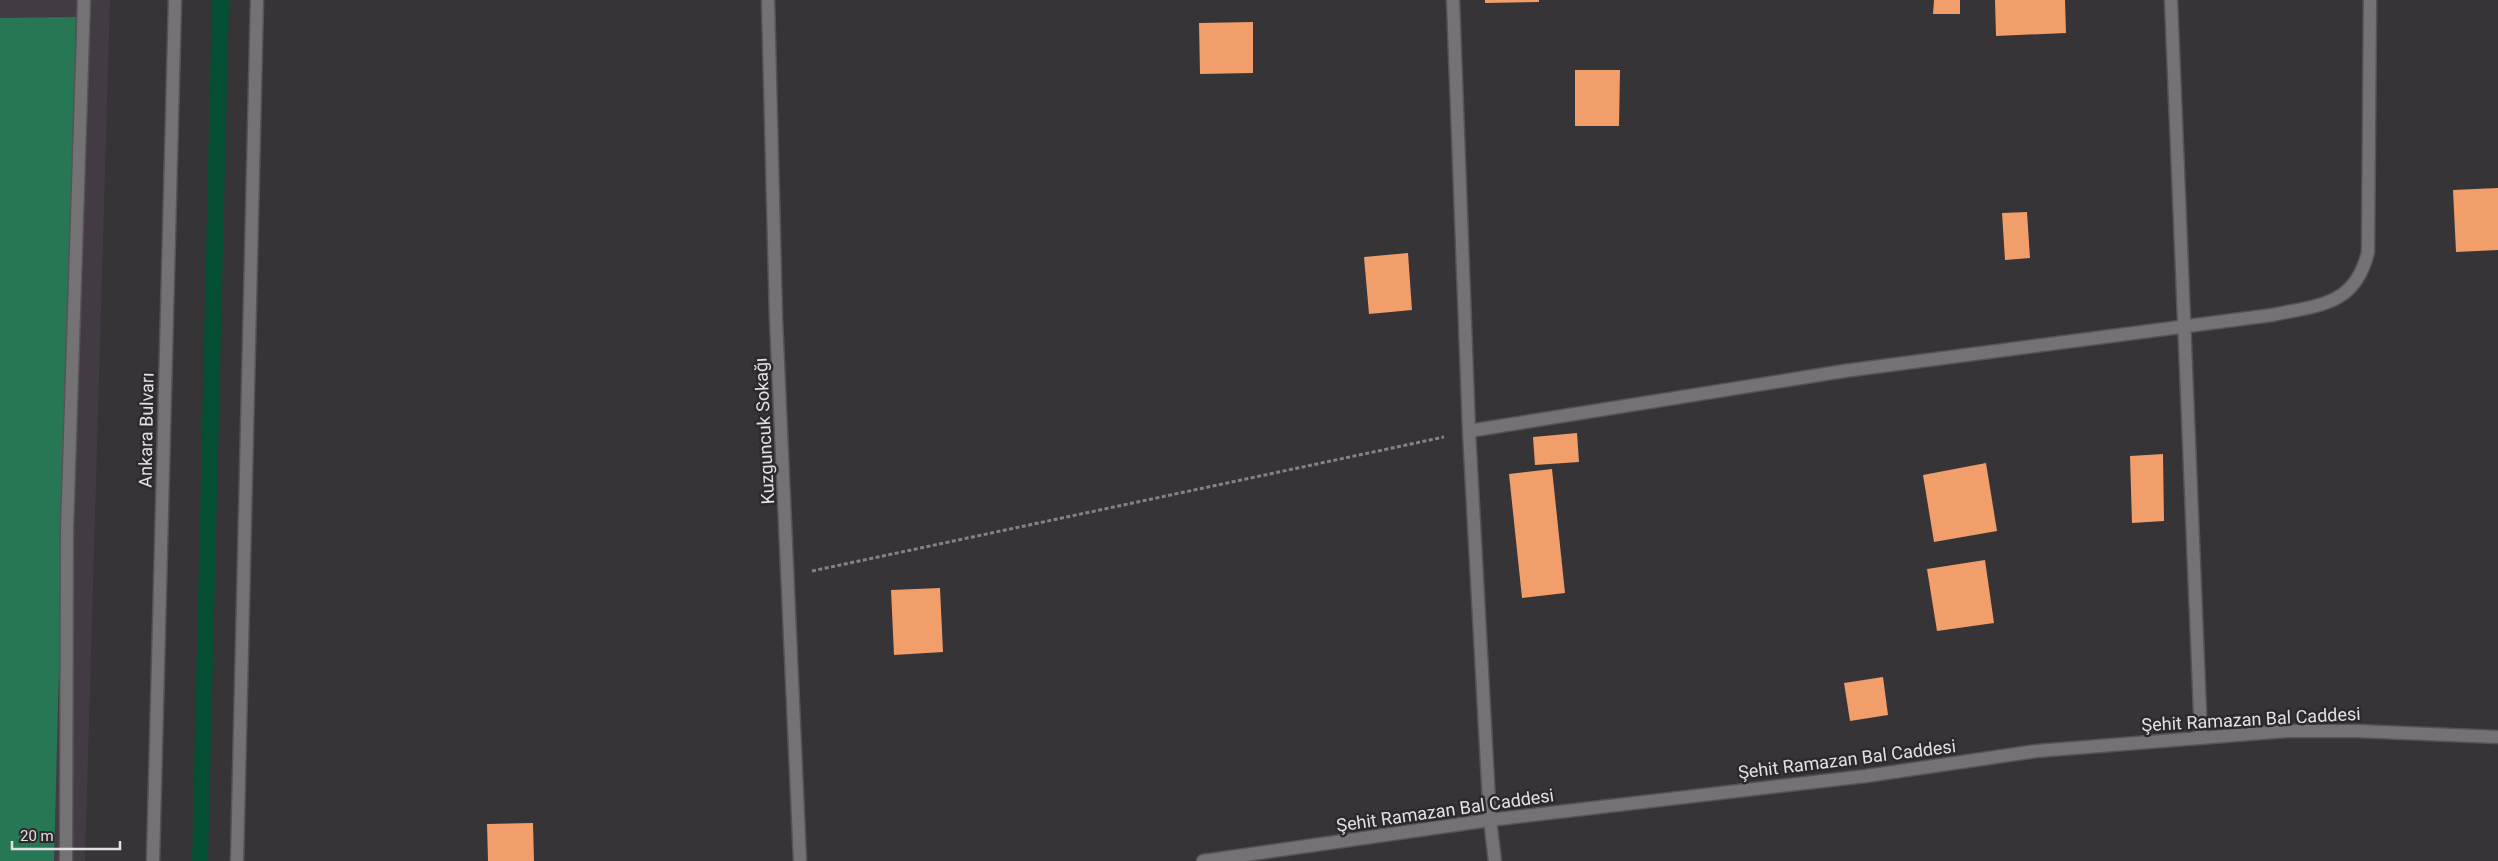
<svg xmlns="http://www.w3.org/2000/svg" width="2498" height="861" viewBox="0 0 2498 861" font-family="Roboto,sans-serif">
<rect width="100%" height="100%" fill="#363437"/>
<path fill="#423b43" d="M0,0h110l-25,861h-85z"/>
<path fill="#055034" d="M212,0h17l-21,861h-16z"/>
<path fill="#287754" d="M76,17l-22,844h-54v-843z"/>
<path fill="#f19e6b" d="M1485,0h54v2l-54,1z
M1934,0h26v14h-27z
M1995,0h70l1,33 -70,3z
M1253,22v51l-53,1 -1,-51z
M1575,70h45l-1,56h-44z
M2498,188v62l-42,2 -3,-62z
M2027,212l3,46 -25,2 -3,-47z
M1408,253l4,57 -43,4 -5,-57z
M1577,433l2,29 -44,3 -2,-28z
M2163,454l1,67 -32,2 -2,-67z
M1986,463l11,68 -63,11 -11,-67z
M1552,469l13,124 -43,5 -13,-124z
M1985,560l9,63 -57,8 -10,-62z
M940,588l3,64 -49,3 -3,-65z
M1883,677l5,38 -38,6 -6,-38z
M533,823l1,38h-46l-1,-37z"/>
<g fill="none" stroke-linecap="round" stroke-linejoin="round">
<defs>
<path id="service" d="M66,861l1,-332 17,-529"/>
<path id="minor" d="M768,0l8,319 24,542
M1453,0l16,431 21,389 5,41
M2171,0l30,737
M1469,431l375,-60 428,-56c47,-10 83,-9 96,-63l2,-252"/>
<path id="tertiary" d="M1203,861l287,-41 376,-44 171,-25 250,-20h70l141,6"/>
<path id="secondary" d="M153,861l22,-861
M237,861l20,-861"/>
</defs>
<use href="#service" stroke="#555355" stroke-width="15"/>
<use href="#minor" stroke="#555355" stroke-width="15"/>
<use href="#tertiary" stroke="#555355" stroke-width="15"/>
<use href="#secondary" stroke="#555355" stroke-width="15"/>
<path stroke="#848284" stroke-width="3" stroke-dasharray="4 2.5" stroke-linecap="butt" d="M812,571l632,-134"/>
<use href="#service" stroke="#757275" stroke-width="12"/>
<use href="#minor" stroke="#757275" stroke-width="12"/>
<use href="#tertiary" stroke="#757275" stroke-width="12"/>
<use href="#secondary" stroke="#757275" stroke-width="12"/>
</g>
<g text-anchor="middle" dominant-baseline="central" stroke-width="5" stroke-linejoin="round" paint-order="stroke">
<g font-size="18" fill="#e2e0e2" stroke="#2c2a2c">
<text transform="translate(146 430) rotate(-89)">Ankara Bulvarı</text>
<text transform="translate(764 431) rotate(-93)">Kuzguncuk Sokağı</text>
<text transform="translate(2251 719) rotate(-3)">Şehit Ramazan Bal Caddesi</text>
<text transform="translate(1847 759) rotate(-7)">Şehit Ramazan Bal Caddesi</text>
<text transform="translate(1445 810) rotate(-8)">Şehit Ramazan Bal Caddesi</text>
</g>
</g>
<path d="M12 841v8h108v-8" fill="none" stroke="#e2e0e2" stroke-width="2.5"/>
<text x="20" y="841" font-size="15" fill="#e2e0e2" stroke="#2c2a2c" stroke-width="4" paint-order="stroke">20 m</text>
</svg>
